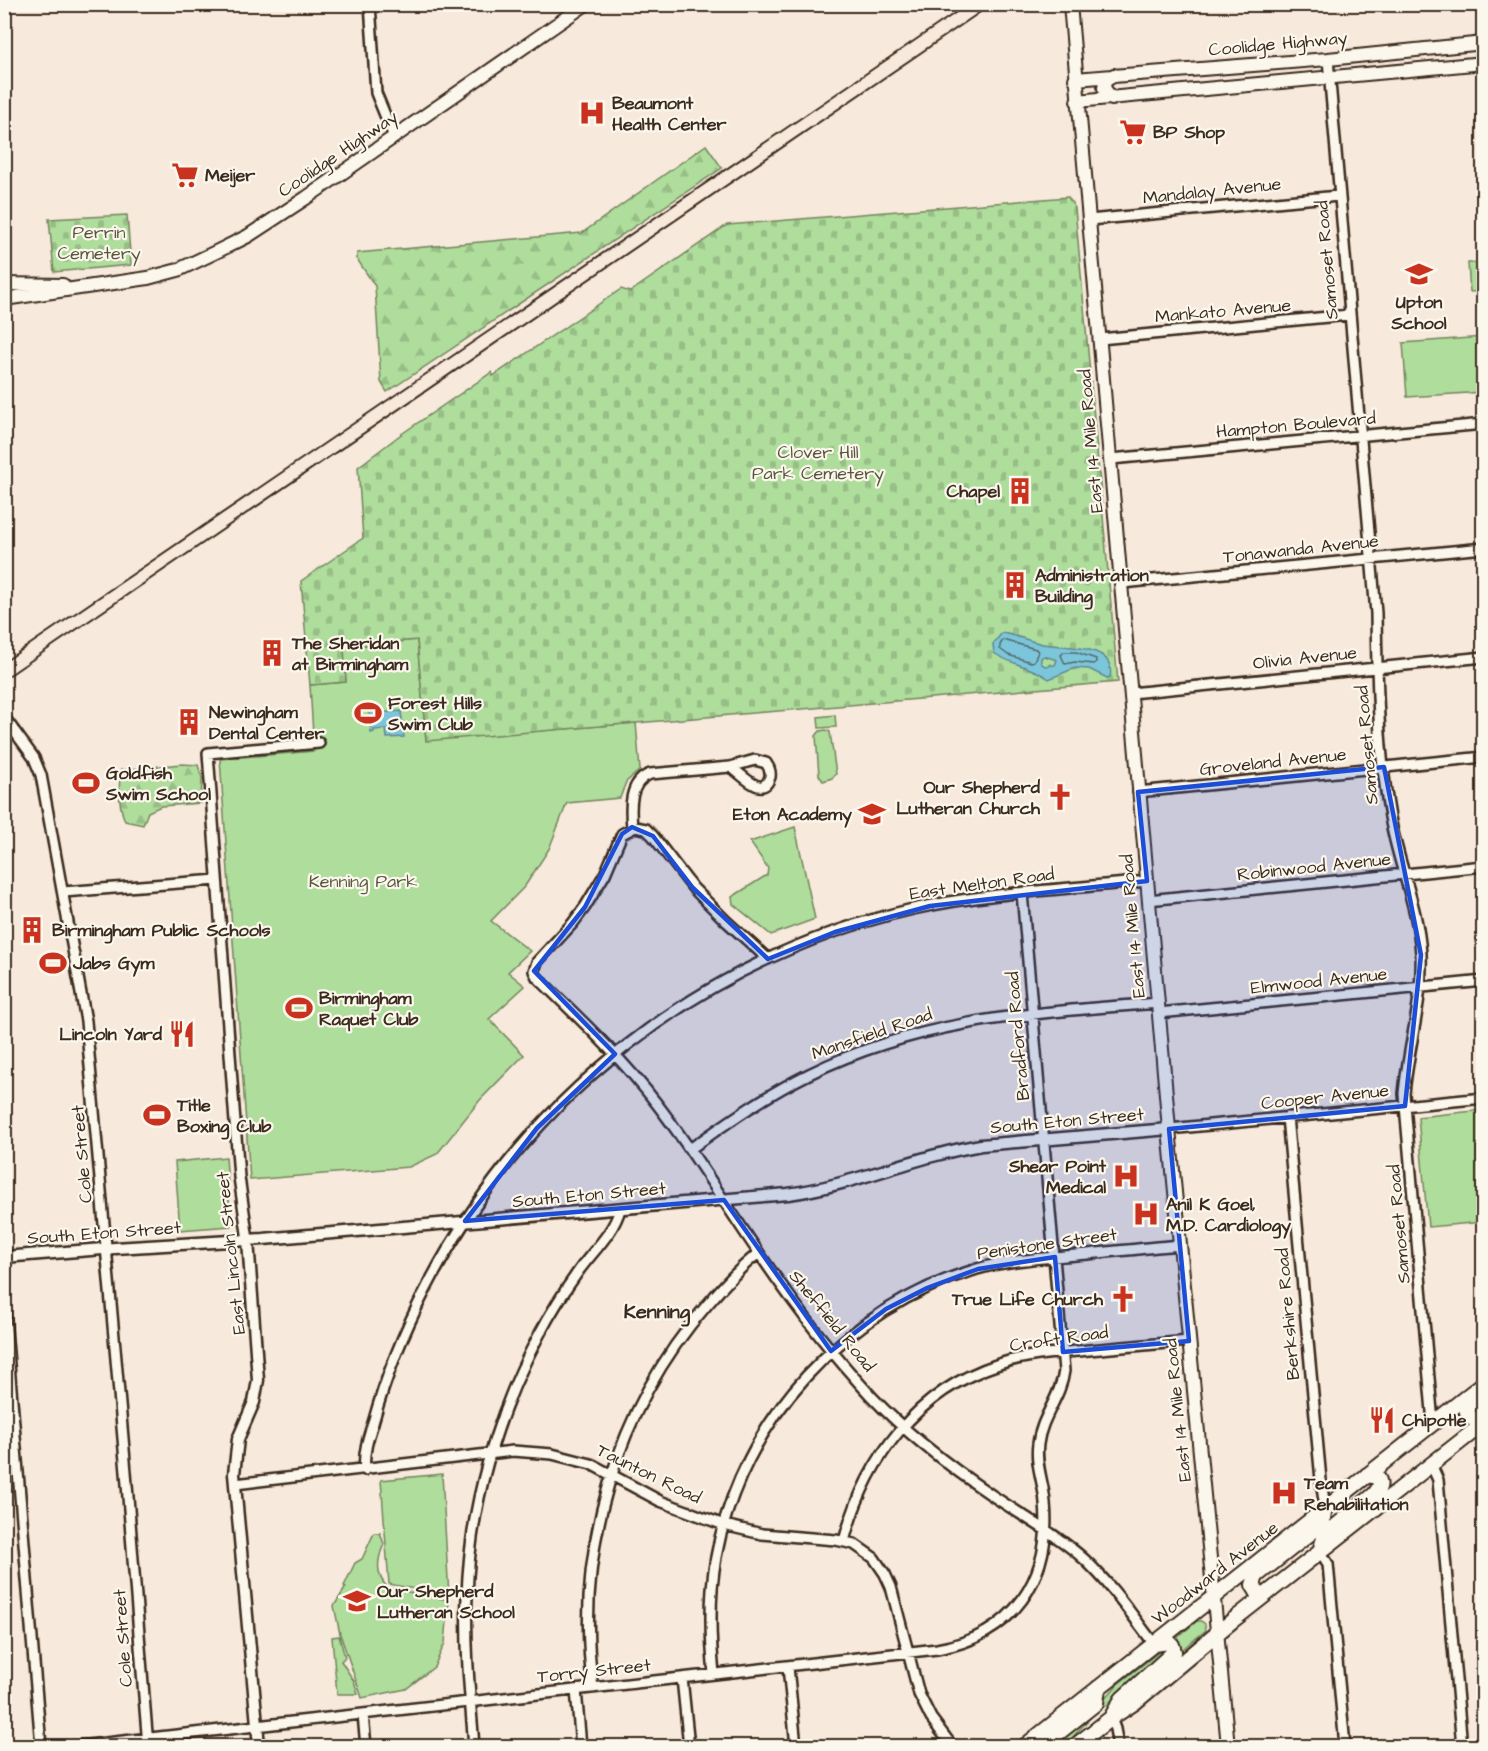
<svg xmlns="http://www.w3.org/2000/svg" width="1488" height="1751" viewBox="0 0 1488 1751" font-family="'Architects Daughter',sans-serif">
<defs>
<pattern id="forest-firs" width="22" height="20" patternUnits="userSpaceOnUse" patternTransform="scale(1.5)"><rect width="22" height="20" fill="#aedd9c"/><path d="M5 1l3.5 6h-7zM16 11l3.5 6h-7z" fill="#97be86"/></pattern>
<pattern id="cemetery-stones" width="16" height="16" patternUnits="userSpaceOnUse" patternTransform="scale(1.5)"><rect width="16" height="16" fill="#aedd9c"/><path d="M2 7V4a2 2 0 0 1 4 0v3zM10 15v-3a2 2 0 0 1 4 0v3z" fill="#97be86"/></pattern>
</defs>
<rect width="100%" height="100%" fill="#f7e9db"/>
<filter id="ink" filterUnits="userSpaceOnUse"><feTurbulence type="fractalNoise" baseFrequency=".0167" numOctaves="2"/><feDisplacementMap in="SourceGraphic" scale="12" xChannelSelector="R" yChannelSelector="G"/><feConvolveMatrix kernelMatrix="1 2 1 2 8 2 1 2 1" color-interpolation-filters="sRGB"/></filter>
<g filter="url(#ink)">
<path fill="#aedd9c" stroke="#74845d" stroke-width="1.5" d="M1468,263h15v28l-13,1z
M1483,337v55l-76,5 -4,-54z
M417,640l9,100 210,-17 4,47 -14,12 -6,16 -53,5 -18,46 -24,37 -34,35 39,30 -22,21 17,14 -36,33 35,36 -44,45 -43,54 -28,13 -159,13 -30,-421 94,-8 -4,-66 36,-3 -3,-35z
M835,715l1,12 -17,1 -1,-11z
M826,730l4,2 6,42 -4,4 -9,3 -4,-6 -3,-39 4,-5z
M795,827l20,92 -44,16 -38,-31 -1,-7 35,-22 1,-7 -18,-26z
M1483,1110v112l-55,5 -10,-110z
M226,1157l5,69 -51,4 -5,-68z
M442,1474l7,122 -60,-12 -8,-104z
M374,1533h6l4,11c-7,16 -9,31 4,44l61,12 -4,43 -11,24 -28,22 -44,9 -22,-64 -6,-28 12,-19 -2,-1 11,-23 7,-4z
M1197,1621h4l4,3 1,6 -27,22 -1,-15z
M339,1636l6,21 -4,4 13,20 4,13h-21l-5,-57z
M1164,1648h4l-6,13 -70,55 -20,22 -11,8h-15l57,-45 15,-17z"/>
<path fill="url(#forest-firs)" stroke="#74845d" stroke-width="1.5" d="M706,145l16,23 -335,224 -6,-10 -6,-96 -18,-27v-6l225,-20z
M182,764l16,1 4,13 -1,25 -40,3 -13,6 -5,13 -18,-4c-7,-17 -7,-33 -4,-51z"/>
<path fill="url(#cemetery-stones)" stroke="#74845d" stroke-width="1.5" d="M1068,197l7,11 43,474 -692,59 -9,-101 -73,7 2,35 -36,3 -9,-104 62,-43 -5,-71 42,-32 92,-63 1,4 128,-87 9,3 97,-67z
M127,215l4,50 -77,7 -5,-53z"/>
<path fill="#7bc6db" stroke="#61888f" stroke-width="1.5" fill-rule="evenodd" d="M1002,633c14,2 27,8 41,11 20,4 74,-1 67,33l-3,1 -18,-9 -14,-1 -26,11c-17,-13 -38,-14 -55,-26l-1,-9zM1044,656l13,4 -2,5 -10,1 -4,-3v-5z
M378,710v3l23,-2 3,26 -17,1 -1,-9 -12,1v2l-3,1 -2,-22z"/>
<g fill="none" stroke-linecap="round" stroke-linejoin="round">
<path stroke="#55686a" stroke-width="1.5" d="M1003,640l33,9 2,3 -4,9 -3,1 -23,-7 -8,-6v-4z
M1064,652h12l20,7v3l-2,2 -19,-2 -10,2 -4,-9z"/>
<defs>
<path id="minor" d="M370,4l6,89 18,44
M1328,59l48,554c1,67 2,137 14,204 8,47 28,89 31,137 2,48 -13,93 -17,140l29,329
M1089,220l249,-24
M1100,339l249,-24
M1111,459l373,-35
M1122,583l362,-35
M1131,693l353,-36
M4,717l30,41 7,17 45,246 40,451 22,274
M1138,792l346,-35
M632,827c-2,-20 -3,-45 18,-53l80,-7c10,4 32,34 40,10 1,-6 -1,-10 -4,-14l-11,-3 -25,7
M63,892l154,-12
M1148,900l336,-34
M768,959l-42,-38 -33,-33 -40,-52 -7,-7 -11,-2 -13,7 -17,40 -20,33 -12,16 -36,39 -3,9 3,6c42,41 84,80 120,127 38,49 69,102 104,152 34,50 70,97 111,141 36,38 78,70 121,99 31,21 63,38 91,63 27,25 48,56 70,85
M1159,1013l325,-32
M1287,1117l34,363 4,28
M1169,1129l315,-31
M690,1149c38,-27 76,-54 119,-75 113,-56 226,-61 349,-71
M248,1240l-9,-63 -31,-424 111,-10
M4,1305l37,441
M1431,1464l7,16 24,266
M365,1470c-2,-17 3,-32 8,-47 13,-47 31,-92 53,-134 99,-193 276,-331 487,-380 76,-17 156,-20 234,-28
M235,1484l278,-33 39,3 39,10 69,37 64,24 38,9 74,6 18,4 20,14 11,16 6,13 28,107 12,24 21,28
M844,1541c22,-82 72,-150 155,-177 29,-10 60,-11 90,-14 33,-3 67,-6 100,-9
M1320,1551l8,13 17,182
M788,1667l8,79
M714,1674c-4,-39 -5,-78 2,-117 25,-137 129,-249 261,-288 32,-9 66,-11 99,-14 34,-3 69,-7 104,-10
M682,1678l7,68
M593,1688c-19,-136 23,-279 114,-383 16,-19 32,-37 52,-52
M576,1690l5,56
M363,1715l3,31
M1111,1718l4,11 3,17
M79,1746l858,-97c76,-13 115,-70 108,-146 -1,-20 -10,-38 -7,-59 3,-27 23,-47 26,-73l-42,-478
M474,1746c-4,-49 -9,-100 -7,-150 3,-91 29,-181 72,-261 12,-23 26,-45 41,-66 14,-19 34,-37 40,-60"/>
<path id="tertiary" d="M248,1240l10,140 -4,22 -16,37 -4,35 25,272
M4,1257l111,-9 148,-9 525,-45c67,-9 127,-38 193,-49l188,-16"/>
<path id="secondary" d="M1070,4l99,1125 59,617
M1075,79l253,-20 156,-16
M1112,99l-8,-11 1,-7 9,-6
M1077,101l407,-38
M4,284l59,1
M4,299l144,-21 30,-8 40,-19 30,-15 58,-38 280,-194"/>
<path id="primary" d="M1479,1396l-8,7 -4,9 4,6 13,4
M1320,1551l5,-16 49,-40c5,-6 8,-11 3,-18l-10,-2
M1261,1598l-8,-13 3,-9 66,-52 3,-16
M1112,1716l10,-17 52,-47 -2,-7 -3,-3 -15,2
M1025,1746l459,-363
M1042,1746l54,-43 2,-15
M1075,1746l36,-28 23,-15 98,-82 252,-198"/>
</defs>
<use href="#minor" stroke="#3b2a1e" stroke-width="14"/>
<use href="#tertiary" stroke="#3b2a1e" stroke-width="15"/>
<use href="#secondary" stroke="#3b2a1e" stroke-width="16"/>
<use href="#primary" stroke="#3b2a1e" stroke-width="18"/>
<use href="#minor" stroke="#fbf7ec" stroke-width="9"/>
<use href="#tertiary" stroke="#fbf7ec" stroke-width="10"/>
<use href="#secondary" stroke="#fbf7ec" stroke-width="12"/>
<use href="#primary" stroke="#fbf7ec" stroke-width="14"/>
<path stroke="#3b2a1e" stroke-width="2" d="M4,662l964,-658
M4,679l988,-675"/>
</g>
</g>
<path fill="#1d4ed8" fill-opacity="0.2" stroke="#1d4ed8" stroke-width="4.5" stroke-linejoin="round" d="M1384,767l37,188 -16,151 -236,23 20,212 -126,11 -8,-95 -77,12 -51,19 -41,21 -55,42 -107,-151 -259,21 72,-93 78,-74 -81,-83 51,-64 37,-73 10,-7 21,9 40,52 75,71 67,-27 95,-26 217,-25 -9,-89z"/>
<defs>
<symbol id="hospital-bare" viewBox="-9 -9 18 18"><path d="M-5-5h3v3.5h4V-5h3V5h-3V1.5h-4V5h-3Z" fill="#c8321e" stroke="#fbf7ec" stroke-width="2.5" paint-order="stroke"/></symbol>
<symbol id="supermarket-bare" viewBox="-9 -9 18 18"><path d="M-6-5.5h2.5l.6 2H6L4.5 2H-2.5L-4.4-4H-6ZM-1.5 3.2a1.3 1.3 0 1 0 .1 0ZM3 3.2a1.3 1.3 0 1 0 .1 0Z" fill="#c8321e" stroke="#fbf7ec" stroke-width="2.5" paint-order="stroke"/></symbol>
<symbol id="school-bare" viewBox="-9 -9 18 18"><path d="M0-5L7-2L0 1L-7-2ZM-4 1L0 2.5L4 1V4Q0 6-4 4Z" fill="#c8321e" stroke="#fbf7ec" stroke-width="2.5" paint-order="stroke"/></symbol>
<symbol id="building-bare" viewBox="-9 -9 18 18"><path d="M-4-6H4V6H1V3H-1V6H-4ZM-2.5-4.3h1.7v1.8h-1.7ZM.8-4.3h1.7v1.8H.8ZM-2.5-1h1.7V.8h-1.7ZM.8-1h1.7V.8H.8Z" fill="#c8321e" stroke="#fbf7ec" stroke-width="2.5" paint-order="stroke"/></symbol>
<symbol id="stadium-bare" viewBox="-9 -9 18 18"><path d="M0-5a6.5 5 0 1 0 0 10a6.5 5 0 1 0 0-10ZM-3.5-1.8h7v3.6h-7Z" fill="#c8321e" stroke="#fbf7ec" stroke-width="2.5" paint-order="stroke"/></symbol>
<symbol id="church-bare" viewBox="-9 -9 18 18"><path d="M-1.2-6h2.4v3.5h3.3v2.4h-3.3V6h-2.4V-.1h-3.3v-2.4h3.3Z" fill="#c8321e" stroke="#fbf7ec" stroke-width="2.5" paint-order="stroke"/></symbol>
<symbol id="restaurant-bare" viewBox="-9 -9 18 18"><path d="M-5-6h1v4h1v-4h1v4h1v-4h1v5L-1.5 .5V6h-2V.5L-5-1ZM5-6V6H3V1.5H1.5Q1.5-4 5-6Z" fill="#c8321e" stroke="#fbf7ec" stroke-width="2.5" paint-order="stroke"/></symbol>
</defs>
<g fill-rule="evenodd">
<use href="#hospital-bare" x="573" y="94" width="38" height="38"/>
<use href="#supermarket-bare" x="1114" y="113" width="38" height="38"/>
<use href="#supermarket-bare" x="166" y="156" width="38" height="38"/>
<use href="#school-bare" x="1400" y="255" width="38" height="38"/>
<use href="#building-bare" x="1001" y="472" width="38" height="38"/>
<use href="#building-bare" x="996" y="566" width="38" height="38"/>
<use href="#building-bare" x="253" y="634" width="38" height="38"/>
<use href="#stadium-bare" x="349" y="694" width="38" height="38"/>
<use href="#building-bare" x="170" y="703" width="38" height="38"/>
<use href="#stadium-bare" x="67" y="764" width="38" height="38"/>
<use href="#church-bare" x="1041" y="778" width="38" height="38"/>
<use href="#school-bare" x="853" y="795" width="38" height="38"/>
<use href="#building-bare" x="13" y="911" width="38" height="38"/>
<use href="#stadium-bare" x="34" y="944" width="38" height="38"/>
<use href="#stadium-bare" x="280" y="989" width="38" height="38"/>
<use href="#restaurant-bare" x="163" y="1015" width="38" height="38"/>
<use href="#stadium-bare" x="138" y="1096" width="38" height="38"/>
<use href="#hospital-bare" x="1107" y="1157" width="38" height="38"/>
<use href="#hospital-bare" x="1127" y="1195" width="38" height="38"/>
<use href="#church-bare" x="1104" y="1280" width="38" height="38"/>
<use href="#restaurant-bare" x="1363" y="1401" width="38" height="38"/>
<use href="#hospital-bare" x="1265" y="1474" width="38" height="38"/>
<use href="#school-bare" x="338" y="1582" width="38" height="38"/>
</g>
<g text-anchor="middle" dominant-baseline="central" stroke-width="4.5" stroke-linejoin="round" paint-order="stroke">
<g font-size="18" fill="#3b2a1e" stroke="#fbf7ec">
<text transform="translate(1278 44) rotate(-5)">Coolidge Highway</text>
<text transform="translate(338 154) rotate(-34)">Coolidge Highway</text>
<text transform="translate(1212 191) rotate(-6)">Mandalay Avenue</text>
<text transform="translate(1327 260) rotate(-95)">Samoset Road</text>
<text transform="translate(1223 311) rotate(-5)">Mankato Avenue</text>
<text transform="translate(1296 425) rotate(-5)">Hampton Boulevard</text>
<text transform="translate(1091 441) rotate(-95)">East 14 Mile Road</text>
<text transform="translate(1301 549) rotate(-6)">Tonawanda Avenue</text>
<text transform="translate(1305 658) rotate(-6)">Olivia Avenue</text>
<text transform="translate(1367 745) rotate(-95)">Samoset Road</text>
<text transform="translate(1273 762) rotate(-6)">Groveland Avenue</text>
<text transform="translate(1314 867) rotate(-6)">Robinwood Avenue</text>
<text transform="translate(982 884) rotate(-8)">East Melton Road</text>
<text transform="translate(1133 926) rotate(-95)">East 14 Mile Road</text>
<text transform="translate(1319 981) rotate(-6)">Elmwood Avenue</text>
<text transform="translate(872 1034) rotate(-19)">Mansfield Road</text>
<text transform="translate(1018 1036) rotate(-95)">Bradford Road</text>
<text transform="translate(1325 1097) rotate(-6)">Cooper Avenue</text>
<text transform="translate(1067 1121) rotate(-5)">South Eton Street</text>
<text transform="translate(82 1154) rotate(-95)">Cole Street</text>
<text transform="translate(589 1195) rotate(-5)">South Eton Street</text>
<text transform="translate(1399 1224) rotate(-95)">Samoset Road</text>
<text transform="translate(104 1233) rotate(-4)">South Eton Street</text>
<text transform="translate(1047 1244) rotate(-8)">Penistone Street</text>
<text transform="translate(231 1253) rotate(-96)">East Lincoln Street</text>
<text transform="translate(1288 1314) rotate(-95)">Berkshire Road</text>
<text transform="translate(832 1321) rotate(51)">Sheffield Road</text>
<text transform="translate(1059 1339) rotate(-8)">Croft Road</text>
<text transform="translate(1178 1410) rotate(-96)">East 14 Mile Road</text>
<text transform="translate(649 1474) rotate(26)">Taunton Road</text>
<text transform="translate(1215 1573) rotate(-38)">Woodward Avenue</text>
<text transform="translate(123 1638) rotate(-94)">Cole Street</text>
<text transform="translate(594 1671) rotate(-6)">Torry Street</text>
</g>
<g font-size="18" font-weight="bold" fill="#3b2a1e" stroke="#fbf7ec" text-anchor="start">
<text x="612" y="103">Beaumont<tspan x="612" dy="21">Health Center</tspan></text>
<text x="1153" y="132">BP Shop</text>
<text x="205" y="175">Meijer</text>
<text x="1419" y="302" text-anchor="middle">Upton<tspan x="1419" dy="21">School</tspan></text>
<text x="1000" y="491" text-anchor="end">Chapel</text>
<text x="1035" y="575">Administration<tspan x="1035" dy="21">Building</tspan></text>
<text x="292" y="643">The Sheridan<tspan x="292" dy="21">at Birmingham</tspan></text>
<text x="388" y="703">Forest Hills<tspan x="388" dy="21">Swim Club</tspan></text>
<text x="209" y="712">Newingham<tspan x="209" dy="21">Dental Center</tspan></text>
<text x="106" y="773">Goldfish<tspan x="106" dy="21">Swim School</tspan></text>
<text x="1040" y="787" text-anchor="end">Our Shepherd<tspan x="1040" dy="21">Lutheran Church</tspan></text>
<text x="852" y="814" text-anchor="end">Eton Academy</text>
<text x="52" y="930">Birmingham Public Schools</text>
<text x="73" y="963">Jabs Gym</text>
<text x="319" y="998">Birmingham<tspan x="319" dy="21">Raquet Club</tspan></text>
<text x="162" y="1034" text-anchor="end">Lincoln Yard</text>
<text x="177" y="1105">Title<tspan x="177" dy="21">Boxing Club</tspan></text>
<text x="1106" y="1166" text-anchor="end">Shear Point<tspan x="1106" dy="21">Medical</tspan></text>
<text x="1166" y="1204">Anil K Goel,<tspan x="1166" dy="21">M.D. Cardiology</tspan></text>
<text x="1103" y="1299" text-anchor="end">True Life Church</text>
<text x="1402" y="1420">Chipotle</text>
<text x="1304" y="1483">Team<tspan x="1304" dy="21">Rehabilitation</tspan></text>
<text x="377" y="1591">Our Shepherd<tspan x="377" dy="21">Lutheran School</tspan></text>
</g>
<g font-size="18" fill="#58573e" stroke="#fbf7ec">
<text x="99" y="232">Perrin<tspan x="99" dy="21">Cemetery</tspan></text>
<text x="818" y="452">Clover Hill<tspan x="818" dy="21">Park Cemetery</tspan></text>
<text x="363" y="881">Kenning Park</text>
</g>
<g font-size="20" font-weight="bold" fill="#3b2a1e" stroke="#fbf7ec">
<text x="657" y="1312">Kenning</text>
</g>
</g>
<rect width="1488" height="1751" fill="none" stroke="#fbf7ec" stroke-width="24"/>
<rect x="12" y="12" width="1464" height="1727" fill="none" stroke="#3b2a1e" stroke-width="2" filter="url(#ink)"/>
</svg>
